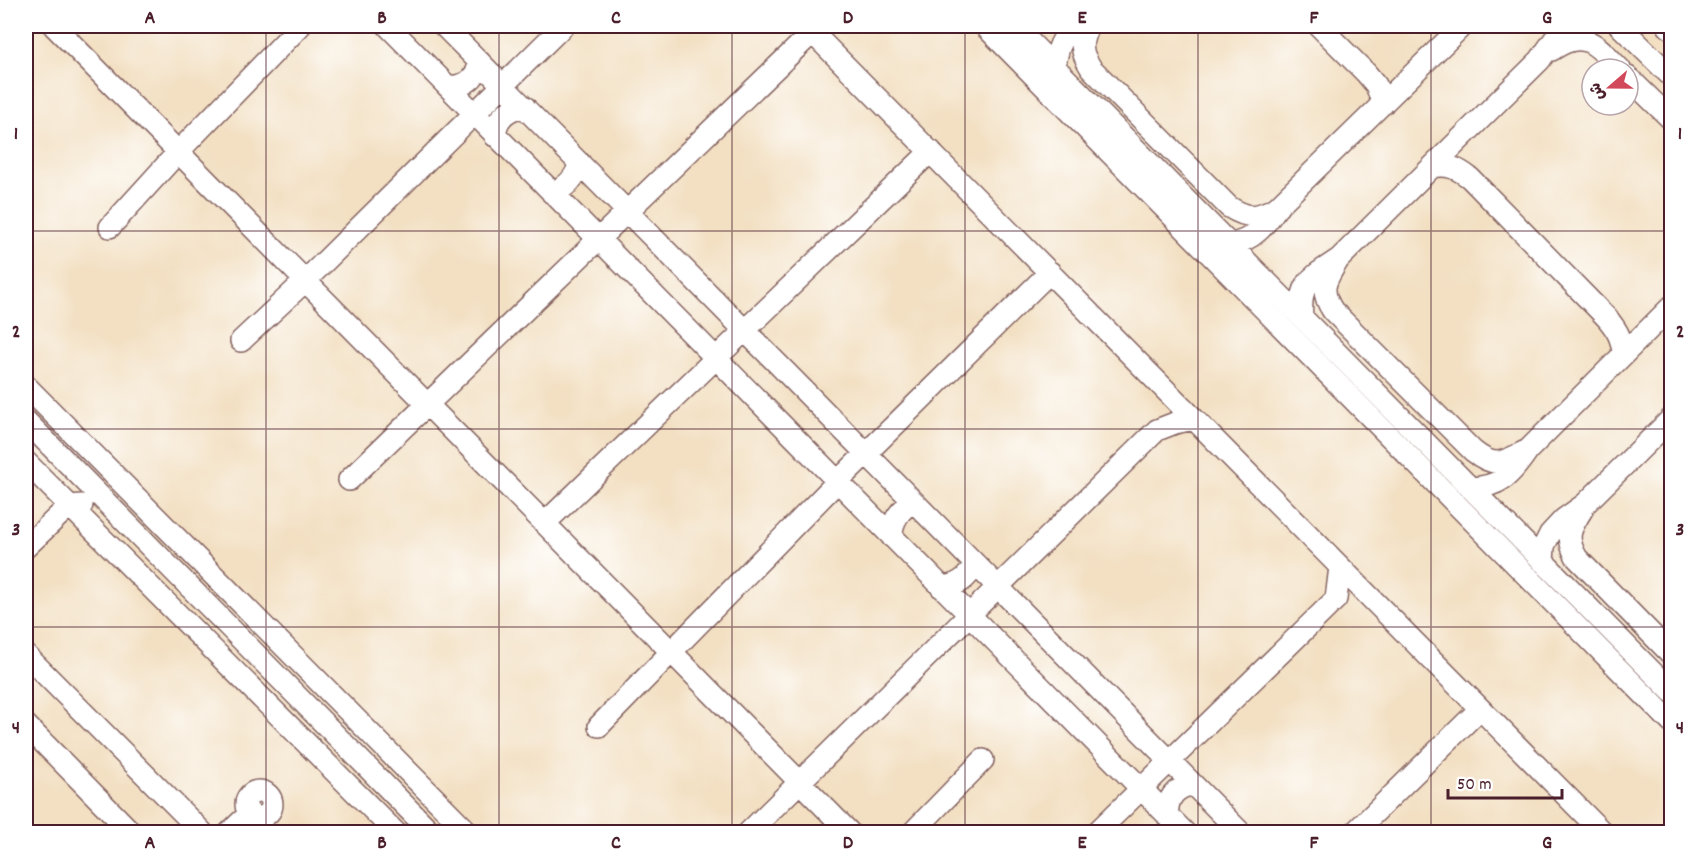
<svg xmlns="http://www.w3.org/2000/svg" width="1697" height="858" viewBox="0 0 1697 858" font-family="Dekko,'Playpen Sans Arabic',sans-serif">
<rect width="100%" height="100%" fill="#fff"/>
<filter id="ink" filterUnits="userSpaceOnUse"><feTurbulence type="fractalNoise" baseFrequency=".0167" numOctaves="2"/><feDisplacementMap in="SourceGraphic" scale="12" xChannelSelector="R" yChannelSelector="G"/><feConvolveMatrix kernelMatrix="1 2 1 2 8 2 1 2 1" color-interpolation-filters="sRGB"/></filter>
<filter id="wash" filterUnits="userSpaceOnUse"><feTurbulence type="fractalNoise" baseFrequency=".008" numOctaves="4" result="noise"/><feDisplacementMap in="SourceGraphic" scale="24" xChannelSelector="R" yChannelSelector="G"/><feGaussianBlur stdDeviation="1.35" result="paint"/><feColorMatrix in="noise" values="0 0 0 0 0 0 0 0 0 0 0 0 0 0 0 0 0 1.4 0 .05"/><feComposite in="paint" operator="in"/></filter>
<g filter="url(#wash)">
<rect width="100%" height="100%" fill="#f3e0c3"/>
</g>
<g filter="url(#ink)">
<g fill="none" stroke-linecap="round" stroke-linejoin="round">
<defs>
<path id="minor" d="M54,26l795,806
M388,26l796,806
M444,26l796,806
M806,26l796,806
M985,26l687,697
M1014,26l658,666
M1088,26c-8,18 -8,25 3,42l138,139c21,13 28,10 49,0
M1319,26l47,47 10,12 7,19
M1620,26l52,51
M1668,26l4,3
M1552,50c33,-23 45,-4 68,19
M1055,67c2,-18 6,-29 20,-41
M1628,77l44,43
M447,86c17,2 29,-7 33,-24
M495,136c1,-18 12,-28 30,-29
M1432,167c16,-3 25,1 38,11l137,140c10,12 15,20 16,36
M552,193c14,-5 23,-14 28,-30
M110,227l69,-76 121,-125
M1230,244c24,-3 35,-19 48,-38l184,-180
M1337,262c-12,19 -18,28 -4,49l140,140c24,19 30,10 55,-1
M1302,317c-3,-36 10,-40 37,-58l201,-199 16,-23 13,-11
M241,341l64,-60 258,-255
M26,386l442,446
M26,421l405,411
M26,462l369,370
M349,480l464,-448
M1470,488c31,-1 41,-13 58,-38l144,-144
M1582,510c-12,19 -17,27 -5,48l95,97
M545,523l386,-372
M892,537c0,-16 7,-27 21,-35
M26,547l43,-41 13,-1
M1543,562l1,-16 6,-12 14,-15 21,-15 87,-86
M941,587c16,-1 27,-8 33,-22
M26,655l176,177
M26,725l105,107
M599,726l238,-244 213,-210
M246 804a13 13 0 1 1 26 0a13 13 0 1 1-26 0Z
M1168,817c-2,-18 7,-30 24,-32
M230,832l20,-19
M749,832l408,-402 18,-7 19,-4
M913,832l70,-72
M1097,832l239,-233 4,-32
M1355,832l125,-123"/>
</defs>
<use href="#minor" stroke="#856360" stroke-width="24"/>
<use href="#minor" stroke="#fff" stroke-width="21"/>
</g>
</g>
<path fill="none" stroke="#4a1f2b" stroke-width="1.5" stroke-opacity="0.55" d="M266,26v806M499,26v806M732,26v806M965,26v806M1198,26v806M1431,26v806M26,231h1646M26,429h1646M26,627h1646"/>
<rect width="1697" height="858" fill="none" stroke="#fff" stroke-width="66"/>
<g transform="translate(1610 87) rotate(250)"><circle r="28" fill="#ffffff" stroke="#b7a5aa" stroke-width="1.5"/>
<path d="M0-4.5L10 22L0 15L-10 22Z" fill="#d1495b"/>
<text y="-9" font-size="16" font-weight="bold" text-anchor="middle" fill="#4a1f2b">ش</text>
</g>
<path d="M1448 789v9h114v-9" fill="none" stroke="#4a1f2b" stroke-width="3"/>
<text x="1457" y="789" font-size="18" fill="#4a1f2b" stroke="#ffffff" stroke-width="4.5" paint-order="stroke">50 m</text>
<rect x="33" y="33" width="1631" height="792" fill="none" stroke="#4a1f2b" stroke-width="2"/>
<g font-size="20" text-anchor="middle" font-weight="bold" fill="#4a1f2b">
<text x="150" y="23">A</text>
<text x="382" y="23">B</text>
<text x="616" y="23">C</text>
<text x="848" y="23">D</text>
<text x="1082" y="23">E</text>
<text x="1314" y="23">F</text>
<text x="1547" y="23">G</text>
<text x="16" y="139">1</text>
<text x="1680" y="139">1</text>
<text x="16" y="337">2</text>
<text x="1680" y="337">2</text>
<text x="16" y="535">3</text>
<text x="1680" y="535">3</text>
<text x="16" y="733">4</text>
<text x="1680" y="733">4</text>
<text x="150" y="848">A</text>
<text x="382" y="848">B</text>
<text x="616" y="848">C</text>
<text x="848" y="848">D</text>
<text x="1082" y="848">E</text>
<text x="1314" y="848">F</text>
<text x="1547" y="848">G</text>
</g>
</svg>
